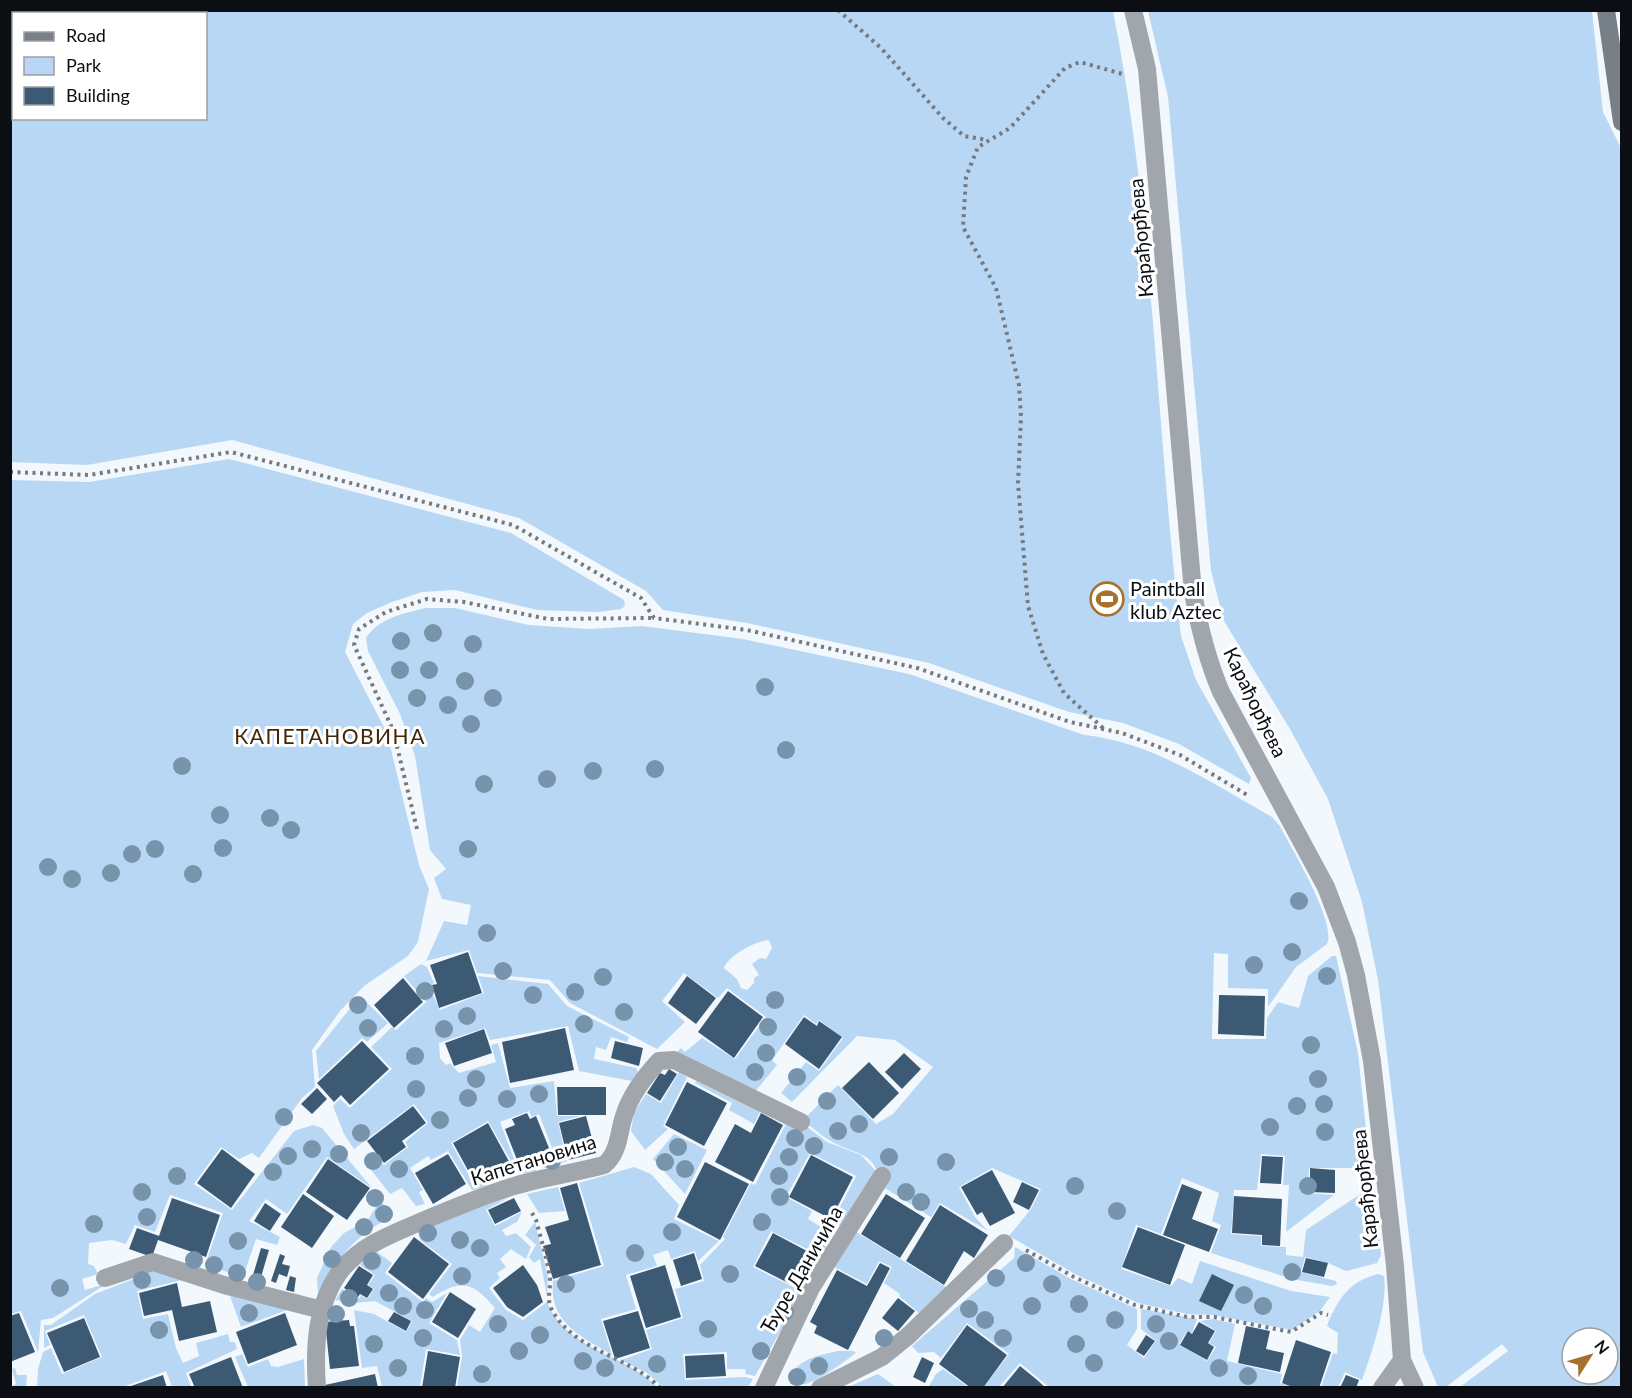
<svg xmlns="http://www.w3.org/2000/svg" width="1632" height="1398" viewBox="0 0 1632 1398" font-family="Lato,sans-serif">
<rect width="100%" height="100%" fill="#f3f8fd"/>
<path fill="#b8d7f5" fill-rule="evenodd" d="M11,10l1102,1c41,206 43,417 68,625l15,44 55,98 -2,6 -70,-40 -56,-21 -54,-11 -140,-49 -182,-40 -84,-13 -17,-19 -127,-73 -287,-78 -145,25 -76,-3zM14,14h192v104h-192z
M1148,11h444l11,101 19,38 -1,1237h-161l48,-36 -6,-7 -56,43h-8l-15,-35 -45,-372 -16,-78 -34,-103 -38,-70 -66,-108 -13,-50 -43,-474zM1572,1338h36v36h-36z
M229,459l282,74 113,67 1,6 -4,3 -22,3 -62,-2 -82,-20 -33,2 -30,10 -25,11 -14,11 -8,28 42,81 32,132 10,24 -11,53 -10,14 -44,30 -24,25 -28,39 3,37 -13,11 -43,60 -7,-5 -13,6 -18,-12 -27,37 38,26 62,-79 19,-6 9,3 50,60 -45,-31 -40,57 -21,-15 -17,22 31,16 -3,8 -21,-6 -13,38 -38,-12 18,-52 -53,-18 -15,37 -20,-7 -9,19 -14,-4 -23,3 -1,21 6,2 4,8 -16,5 3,11 23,-7 -55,35 -12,2 -3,32 -17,-41 -10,3v-834l78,2z
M425,608h30l74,17 60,4 53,-3 101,13 166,35 175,61c69,7 129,49 188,82l8,9c11,22 57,96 47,118l-31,23 -28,40v-18l-40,-1v-34l-14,-1 -2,86h54l1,-21 11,-16 21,6 9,-32 24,-20h4l22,97 12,115h-61l-1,25 26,2 -48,37 3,-47h-6l2,-29 -24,-2 -4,36h-23l-3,44 30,2v10l25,1v8l17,2 3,-27 68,-45 7,70 -4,8 -31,8 -18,-8 -23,-6 -4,15 35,9 1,3 -5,2 -40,-7 -81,-26 10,-28 -9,-4 7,-28 -37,-15 -21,56 -25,-9 -15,44 50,17 7,-8 14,6 8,-23 91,30 39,6 -10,14 -28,19 -79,-15 -26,-1 -49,-11 -63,-29 -66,-38 22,-27 10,-20 -49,-21 -33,19 16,30 13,14 -48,-28 -9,14 -48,-30c-11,-40 -24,-29 -54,-47 -9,-5 -17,-13 -26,-20l35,-35 38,39 17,-10 40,-47 -38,-27 -38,-4 -65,66 -11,-9 25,-31 13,9 24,-33 -24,-18 -3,4 -12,-9 -32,45 5,5 -23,28 -79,-39 6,-6 4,4 17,-14 33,21 31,-42 -39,-29 -9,10 -34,-25 -22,28 23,21 -28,27 -87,-46 -20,-23 -73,-7 -8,-23 -43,11 18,-40 23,4 4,-20 -29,-6 -8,-21 12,-9 -16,-19 -15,-94 -15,-42 -32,-63 -2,-13c13,-20 36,-24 59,-30zM769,940l3,8 -6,11 -6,-1 -8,6 7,11 -5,3v5l-7,7 -6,-2 -4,-9 -13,-11c5,-13 32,-27 45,-28z
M421,964l6,3 7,16 -5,3 11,24 44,-17 -6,-17 70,8 19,22 62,31 -2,5 -16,-5 -5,13 -10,-3 -2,12 42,9 3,6 -7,7 -53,-10 -11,-45 -78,14 -5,-12 -46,15 1,15 6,7 4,-2 9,10 37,-11 -5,-17 7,-2 12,45 44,-7 3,35h23l-22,6 9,39 -23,7 -3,-15 11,-5 -13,-34 -7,3 -3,-6 -29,11 17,45 17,-6 2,10 -17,4 -31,-54 -37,22 24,43 9,-4 3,4 -15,4 -24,-39 -17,9 -3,-4 -18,12 13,22 -4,2 6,12 -9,2 -14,-18 -12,6 -26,-33 10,-8 10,12 24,-18 -3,-5 23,-19 -14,-19 -60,45 -10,-15 -11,-28 7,-7 10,9 42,-39 -21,-22 21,-20 4,3 30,-28 -22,-26z
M360,996l28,27 -21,19 -5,-4 -43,41 -3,-28z
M679,1072l8,5 -24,49 5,3 -23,21 -14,-19 3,-18 12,-19 15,9z
M696,1081l64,31 -6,12 -25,-14 3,-7 -37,-20z
M802,1123l25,19 34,13 15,16 -36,59 -3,-17 19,-37 -46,-23 -24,44 26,14 -4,8 13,8 5,-9 6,3 1,9 -11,14 6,4 -5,9 -52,-26 -18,36 38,19 6,-6 10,-20 11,5 -63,111 -9,-2 -1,-5h-18v-17l-44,2 2,26 60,-3 8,2 -5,8h-85l-16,-14 -26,-13 31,-11 -6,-19 37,-12 -8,-29 29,-8 -4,-16 25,-26 -2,-2 28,-54 4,2 31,-61z
M674,1134l33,16 -22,44 -32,-35z
M634,1167l17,7 28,31 -5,14 45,22 -21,20 -3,-10 -24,8 -3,-9 -15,5 4,11 -31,9 10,34 -35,10 11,36c-31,-19 -63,-32 -59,-74l51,-15 -25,-83z
M558,1187l7,24 -26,2 -12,-19z
M374,1192l19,24c-36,18 -58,43 -75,78l-1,-16 14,-31 13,-14 23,-12 11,-17 -8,-6z
M508,1198l-22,12 9,16 27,-14 -5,10 -15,8 4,6 10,-3 15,14 -5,12 -15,-10 -11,10 6,8 -9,6 3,5 -11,10 17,22 17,10 24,-18c20,49 78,51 110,85h-200l5,-30 -2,-17 9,-15 11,7 15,-24c-22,-26 -34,-29 -62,-11l-4,-3 23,-30 -32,-24 -2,-8 20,-10z
M535,1222l13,55 -1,19 -7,-37 -6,4 -5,-6 7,-12 -11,-10z
M856,1232l90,55 -27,26 -20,-17 1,-2 -16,-11 8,-16 -13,-6 -12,23 -33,-17z
M1015,1247l56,32 66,30v20l-10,16 17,13 12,-17 -15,-12v-20l56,10 -5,14 -5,-2 -8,13 28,17 9,-14 -7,-4 7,-12 -16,-10 13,-2 22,5 -8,37 55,13 -2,9 13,4h-244l-29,-24 -21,24h-15l25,-33 -42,-31 -26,35 -7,-6 -16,1 -6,-7 102,-88z
M376,1251l16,12 -7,10 38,29 3,-4 6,4 15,-9 -18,30 28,17 3,15 -34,-6 -6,38h-38l-5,-21 -15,2 -8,-58 20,4 32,18 6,-11 -37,-20 -21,2 -19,-3 7,-11 16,10 3,-3 6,3 7,-10 -6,-4 7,-10 -15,-10z
M154,1271l28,9 -45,11 6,28 25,-5 8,34 7,15 16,-7 -3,-13 32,-9 2,8h5l2,7 -51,24 5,14h-19l-6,-16 -43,16 -86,1 1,-19 5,-17 8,-4 11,26 40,-17 -18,-42 -39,16 5,14 -6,3v-23h7l44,-31z
M1378,1274l6,2c4,29 -12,76 -22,104l-17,-8 -7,15h-17l12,-34 4,1 1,-21 -11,-7c10,-26 22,-45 51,-52z
M230,1296l57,14 -46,17z
M838,1351h15l3,2c-14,10 -49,39 -66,31 0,-24 30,-29 48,-33z
M242,1354l6,13 20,-8 3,7 7,1 26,-8 1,27 -57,1 -13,-30z
M15,1368l2,7h10l-1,12h-15l5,-3 -4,-15z
M943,1369l25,18h-47l8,-1 7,-12z
M878,1374l18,13h-48z"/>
<path fill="#3d5a75" d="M468,952l14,41 -43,15 -7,-23 5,-1 -7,-19z
M687,976l29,22 -20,26 -28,-21z
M403,978l20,24 -29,26 -20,-23z
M728,991l35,26 -29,41 -36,-26z
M1219,995l46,1 -1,40 -46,-2z
M804,1017l13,9 2,-5 23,16 -23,32 -34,-25z
M565,1028l9,42 -64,13 -8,-41z
M484,1029l8,24 -38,13 -9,-23z
M362,1041l27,28 -39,36 -9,-10 -7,7 -17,-19z
M615,1041l28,7 -4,18 -28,-8z
M904,1053l17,16 -19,20 -17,-17z
M869,1062l30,31 -26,26 -31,-31z
M669,1069l8,5 -17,27 -13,-8 13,-20 5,2z
M687,1082l40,21 -23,43 -39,-21z
M557,1087h49v28h-48z
M317,1088l10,11 -15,15 -11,-10z
M413,1106l13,17 -24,18 4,6 -22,16 -17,-22z
M527,1113l3,6 6,-3 13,32 -30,17 -14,-36 10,-4 -3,-6z
M761,1113l22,12 -30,57 -38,-20 20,-38 16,9z
M586,1116l10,37 -28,7 -9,-37z
M488,1123l23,42 -35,20 -23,-42z
M222,1149l33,25 -24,34 -34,-25z
M448,1154l18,30 -33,20 -18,-31z
M811,1155l42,22 -22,42 -42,-22z
M1262,1156l21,1 -2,27 -21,-1z
M328,1159l42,29 -23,32 -41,-28z
M705,1162l44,22 -29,56 -43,-23z
M1310,1168l25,2v23l-25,-1z
M992,1170l23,43 -25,13 -8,-14 -5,3 -16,-28z
M1022,1182l17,8 -10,20 -16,-8z
M577,1183l24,82 -48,14 -10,-33 8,-2 -6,-17 24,-7 -9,-32z
M1182,1184l20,8 -10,27 26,10 -9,23 -46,-17z
M303,1194l31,22 -22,32 -31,-21z
M886,1194l39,24 -25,40 -39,-24z
M1234,1196l48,3 -2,47 -18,-1v-10l-30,-2z
M172,1198l48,17 -14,42 -48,-17 -6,17 -23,-8 8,-21 22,8z
M514,1198l7,13 -26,13 -7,-14z
M265,1203l16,11 -11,17 -16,-10z
M940,1205l48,30 -14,23 -10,-7 -20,34 -38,-24z
M1138,1227l47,18 -15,40 -48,-18z
M773,1233l34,18 -17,33 -35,-18z
M414,1237l35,27 -26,35 -35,-27z
M261,1248l8,2 -8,27 -8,-2z
M694,1253l8,26 -21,7 -8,-26z
M280,1254l5,2 -3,8 8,2 -3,11 -8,-3 -3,9 -5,-2z
M1306,1258l22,5 -4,14 -22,-5z
M880,1263l10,5 -42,82 -34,-17 3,-7 -7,-4 27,-52 30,16z
M523,1265l14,20 6,17 -20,15 -16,-10 -14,-19z
M665,1265l16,52 -35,11 -16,-52z
M359,1266l14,9 -6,10 6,4 -6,9 -7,-4 -2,3 -14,-9z
M1212,1274l22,11 -13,26 -22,-10z
M290,1276l6,2 -2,14 -8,-2z
M177,1283l5,24 28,-6 7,31 -38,9 -7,-31 -28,6 -5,-23z
M450,1292l26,17 -18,29 -26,-16z
M898,1298l17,13 -17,20 -16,-13z
M638,1311l12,37 -35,11 -12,-38z
M394,1312l17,9 -5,10 -18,-10z
M19,1313l16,39 -25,10v-46z
M285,1313l12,32 -49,19 -12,-32z
M84,1318l16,39 -36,15 -17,-39z
M349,1320l1,6h4l5,40 -29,3 -5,-47z
M1199,1322l16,9 -7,12 6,4 -7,13 -27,-15 8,-14 4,3z
M967,1325l40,30 -24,33h-12l-32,-24z
M1246,1326l24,5 -4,18 18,4 -4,19 -42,-9z
M1146,1335l9,6 -11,15 -8,-5z
M1296,1340l35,12 -12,36h-24l-13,-5z
M428,1351l32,6 -5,31h-33z
M724,1354l2,22 -40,2 -1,-22z
M231,1357l12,31h-48l-6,-14z
M922,1357l12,6 -9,20 -12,-6z
M1020,1366l16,13 10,9h-44z
M375,1374l3,14h-53v-3z
M163,1375l4,13h-39v-1z
M1346,1375l13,5 -3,8h-16z"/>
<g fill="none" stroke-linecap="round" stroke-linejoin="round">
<path stroke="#767a7f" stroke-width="4" stroke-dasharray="3 4.5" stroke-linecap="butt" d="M838,10l43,38 62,70 21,18 24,4
M10,472l79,3 142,-23 282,73 128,73 13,20 93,12 170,38 153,54 52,11 58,22 69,41
M1103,728l-39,-35 -21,-39 -15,-48 -10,-123 3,-66 -2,-32 -23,-97 -33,-61 3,-50 12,-30 32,-19 55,-60 15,-6 46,13
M417,829l-24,-99 -39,-85 5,-16 27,-17 41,-13 37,3 84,17 105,-1
M532,1213l4,7c5,19 11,39 14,58 1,11 -4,22 2,32 23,42 78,46 108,78
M1026,1250l48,27 61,28 52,12h27l77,15 30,-19 7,2"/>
<path stroke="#a0a6ab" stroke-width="18" d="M105,1278l48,-16 71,23 98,25
M317,1388c-3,-41 -1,-86 25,-119 20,-24 50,-35 78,-47 31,-13 62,-26 94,-36 30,-9 60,-13 90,-21 16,-13 14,-33 21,-52 6,-18 21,-38 34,-52l15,-1 127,62
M764,1388l47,-100 71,-112
M820,1388l62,-31 26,-21 96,-93"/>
<path stroke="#a0a6ab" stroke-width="18" d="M1133,10l14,59 46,523c6,35 14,67 28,100l105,195 21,55 9,33 16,86 23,205 7,94 13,28
M1382,1388l20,-28"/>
<path stroke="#777f87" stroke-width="18" d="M1606,10l16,112"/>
</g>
<g fill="#7794ac">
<circle cx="433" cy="633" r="9"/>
<circle cx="401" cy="641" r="9"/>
<circle cx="473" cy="644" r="9"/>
<circle cx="400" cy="670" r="9"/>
<circle cx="429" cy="670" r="9"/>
<circle cx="465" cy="681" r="9"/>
<circle cx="765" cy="687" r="9"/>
<circle cx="417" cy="698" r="9"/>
<circle cx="493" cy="698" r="9"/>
<circle cx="448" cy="705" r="9"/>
<circle cx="471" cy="724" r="9"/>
<circle cx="786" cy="750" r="9"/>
<circle cx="182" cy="766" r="9"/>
<circle cx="655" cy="769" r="9"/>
<circle cx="593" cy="771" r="9"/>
<circle cx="547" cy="779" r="9"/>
<circle cx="484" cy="784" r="9"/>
<circle cx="220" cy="815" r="9"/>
<circle cx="270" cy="818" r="9"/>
<circle cx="291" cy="830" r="9"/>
<circle cx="223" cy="848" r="9"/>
<circle cx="155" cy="849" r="9"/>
<circle cx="468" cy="849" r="9"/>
<circle cx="132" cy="854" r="9"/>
<circle cx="48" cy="867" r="9"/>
<circle cx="111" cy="873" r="9"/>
<circle cx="193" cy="874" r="9"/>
<circle cx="72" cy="879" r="9"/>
<circle cx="1299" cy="901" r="9"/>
<circle cx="487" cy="933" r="9"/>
<circle cx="1292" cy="952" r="9"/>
<circle cx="1254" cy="965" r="9"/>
<circle cx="503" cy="971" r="9"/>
<circle cx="1327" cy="976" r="9"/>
<circle cx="603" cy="977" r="9"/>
<circle cx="425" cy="991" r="9"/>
<circle cx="575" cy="992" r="9"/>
<circle cx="533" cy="995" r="9"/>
<circle cx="775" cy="1000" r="9"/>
<circle cx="358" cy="1005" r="9"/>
<circle cx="624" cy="1012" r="9"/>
<circle cx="467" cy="1016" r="9"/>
<circle cx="584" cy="1024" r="9"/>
<circle cx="768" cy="1027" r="9"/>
<circle cx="368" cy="1028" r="9"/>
<circle cx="444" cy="1029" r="9"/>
<circle cx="1311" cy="1045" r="9"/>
<circle cx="766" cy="1053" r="9"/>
<circle cx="415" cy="1056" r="9"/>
<circle cx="755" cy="1072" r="9"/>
<circle cx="797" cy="1077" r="9"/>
<circle cx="476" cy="1079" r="9"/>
<circle cx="1318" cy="1079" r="9"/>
<circle cx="416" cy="1089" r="9"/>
<circle cx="539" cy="1094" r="9"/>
<circle cx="468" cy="1098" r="9"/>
<circle cx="507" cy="1099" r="9"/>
<circle cx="827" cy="1101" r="9"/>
<circle cx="1324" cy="1104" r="9"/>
<circle cx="1297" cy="1106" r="9"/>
<circle cx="284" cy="1117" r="9"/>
<circle cx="440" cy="1120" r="9"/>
<circle cx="859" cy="1124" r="9"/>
<circle cx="1270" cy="1127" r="9"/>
<circle cx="838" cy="1131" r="9"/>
<circle cx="1325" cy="1132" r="9"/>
<circle cx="361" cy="1133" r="9"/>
<circle cx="795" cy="1138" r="9"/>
<circle cx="814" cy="1146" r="9"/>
<circle cx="678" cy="1147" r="9"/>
<circle cx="312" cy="1149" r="9"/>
<circle cx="339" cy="1154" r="9"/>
<circle cx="288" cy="1156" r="9"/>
<circle cx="789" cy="1157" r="9"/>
<circle cx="889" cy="1157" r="9"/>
<circle cx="373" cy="1161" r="9"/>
<circle cx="552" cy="1161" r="9"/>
<circle cx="665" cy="1162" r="9"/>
<circle cx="946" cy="1162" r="9"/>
<circle cx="399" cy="1169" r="9"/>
<circle cx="685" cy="1169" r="9"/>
<circle cx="273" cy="1172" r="9"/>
<circle cx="177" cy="1176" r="9"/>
<circle cx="779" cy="1176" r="9"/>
<circle cx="1075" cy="1186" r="9"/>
<circle cx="1308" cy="1186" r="9"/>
<circle cx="142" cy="1192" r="9"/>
<circle cx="906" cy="1192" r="9"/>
<circle cx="780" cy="1197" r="9"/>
<circle cx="375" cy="1198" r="9"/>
<circle cx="921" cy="1202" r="9"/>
<circle cx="1117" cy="1211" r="9"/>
<circle cx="384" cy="1214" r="9"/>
<circle cx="147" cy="1217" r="9"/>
<circle cx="762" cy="1222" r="9"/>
<circle cx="94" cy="1224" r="9"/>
<circle cx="364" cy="1227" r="9"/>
<circle cx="672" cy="1232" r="9"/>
<circle cx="428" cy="1233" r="9"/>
<circle cx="460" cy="1240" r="9"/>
<circle cx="238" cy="1241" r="9"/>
<circle cx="480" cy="1248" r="9"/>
<circle cx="635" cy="1253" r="9"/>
<circle cx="332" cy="1259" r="9"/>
<circle cx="194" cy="1260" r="9"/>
<circle cx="372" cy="1261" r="9"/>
<circle cx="1026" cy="1263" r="9"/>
<circle cx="214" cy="1265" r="9"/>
<circle cx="1292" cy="1272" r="9"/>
<circle cx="237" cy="1273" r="9"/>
<circle cx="730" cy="1274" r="9"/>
<circle cx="462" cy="1276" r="9"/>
<circle cx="996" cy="1278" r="9"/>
<circle cx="142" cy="1280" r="9"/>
<circle cx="257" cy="1282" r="9"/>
<circle cx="566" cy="1284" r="9"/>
<circle cx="1052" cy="1284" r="9"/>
<circle cx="60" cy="1288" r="9"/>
<circle cx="389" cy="1293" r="9"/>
<circle cx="1244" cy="1295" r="9"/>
<circle cx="349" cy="1298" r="9"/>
<circle cx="1079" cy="1304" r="9"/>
<circle cx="403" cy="1306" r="9"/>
<circle cx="1032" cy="1306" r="9"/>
<circle cx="1263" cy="1306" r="9"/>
<circle cx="969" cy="1309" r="9"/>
<circle cx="425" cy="1310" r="9"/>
<circle cx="785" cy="1312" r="9"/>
<circle cx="249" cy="1313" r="9"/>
<circle cx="336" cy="1314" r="9"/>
<circle cx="985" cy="1320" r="9"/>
<circle cx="1115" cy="1320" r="9"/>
<circle cx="498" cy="1324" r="9"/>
<circle cx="1156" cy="1324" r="9"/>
<circle cx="708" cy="1329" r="9"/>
<circle cx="159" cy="1330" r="9"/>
<circle cx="540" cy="1335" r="9"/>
<circle cx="423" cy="1338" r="9"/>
<circle cx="884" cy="1338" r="9"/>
<circle cx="1003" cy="1338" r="9"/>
<circle cx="1169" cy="1341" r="9"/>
<circle cx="374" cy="1344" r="9"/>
<circle cx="1076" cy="1344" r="9"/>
<circle cx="519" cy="1351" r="9"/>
<circle cx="761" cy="1351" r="9"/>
<circle cx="583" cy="1361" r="9"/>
<circle cx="1094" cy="1363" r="9"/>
<circle cx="657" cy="1364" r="9"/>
<circle cx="819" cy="1366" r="9"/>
<circle cx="398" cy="1368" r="9"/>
<circle cx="605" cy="1368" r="9"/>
<circle cx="1219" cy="1368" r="9"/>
<circle cx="482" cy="1374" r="9"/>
<circle cx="1248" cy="1376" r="9"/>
<circle cx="797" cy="1377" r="9"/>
</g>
<defs>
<symbol id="stadium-ring" viewBox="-11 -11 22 22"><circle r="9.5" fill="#fff" stroke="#a8702d" stroke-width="1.5"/><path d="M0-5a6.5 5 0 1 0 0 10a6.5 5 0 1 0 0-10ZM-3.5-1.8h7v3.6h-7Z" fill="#a8702d"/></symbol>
</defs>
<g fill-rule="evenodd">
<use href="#stadium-ring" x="1088" y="580" width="38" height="38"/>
</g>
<g text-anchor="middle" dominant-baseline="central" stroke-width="6" stroke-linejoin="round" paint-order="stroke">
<g font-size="20" fill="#0b0f13" stroke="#fff">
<text transform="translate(1140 238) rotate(-95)">Карађорђева</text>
<text transform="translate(1256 702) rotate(64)">Карађорђева</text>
<text transform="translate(533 1159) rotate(-17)">Капетановина</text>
<text transform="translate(1364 1189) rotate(-96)">Карађорђева</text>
<text transform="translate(801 1269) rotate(-60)">Ђуре Даничића</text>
</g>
<g font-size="20" fill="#0b0f13" stroke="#fff" text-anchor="start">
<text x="1130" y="588">Paintball<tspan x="1130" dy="23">klub Aztec</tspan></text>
</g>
<g font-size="21" letter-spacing="1.5" fill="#422706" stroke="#fff">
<text x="330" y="735">КАПЕТАНОВИНА</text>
</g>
</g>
<rect width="1632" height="1398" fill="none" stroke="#0b0f13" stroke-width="24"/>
<rect x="12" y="12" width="195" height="108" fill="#ffffff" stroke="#9d9fa1" stroke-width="1.5"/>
<rect x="24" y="32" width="30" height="9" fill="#777f87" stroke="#9d9fa1" stroke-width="1.5"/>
<text x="66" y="42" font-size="18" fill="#0b0f13">Road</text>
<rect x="24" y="57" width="30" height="18" fill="#b8d7f5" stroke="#9d9fa1" stroke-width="1.5"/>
<text x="66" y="72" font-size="18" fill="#0b0f13">Park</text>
<rect x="24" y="87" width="30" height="18" fill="#3d5a75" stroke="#9d9fa1" stroke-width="1.5"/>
<text x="66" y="102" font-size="18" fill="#0b0f13">Building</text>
<g transform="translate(1590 1356) rotate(53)"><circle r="28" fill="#ffffff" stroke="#9d9fa1" stroke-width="1.5"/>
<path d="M0-4.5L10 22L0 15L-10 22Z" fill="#a8702d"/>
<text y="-9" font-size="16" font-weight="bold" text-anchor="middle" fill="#0b0f13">N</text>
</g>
</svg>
